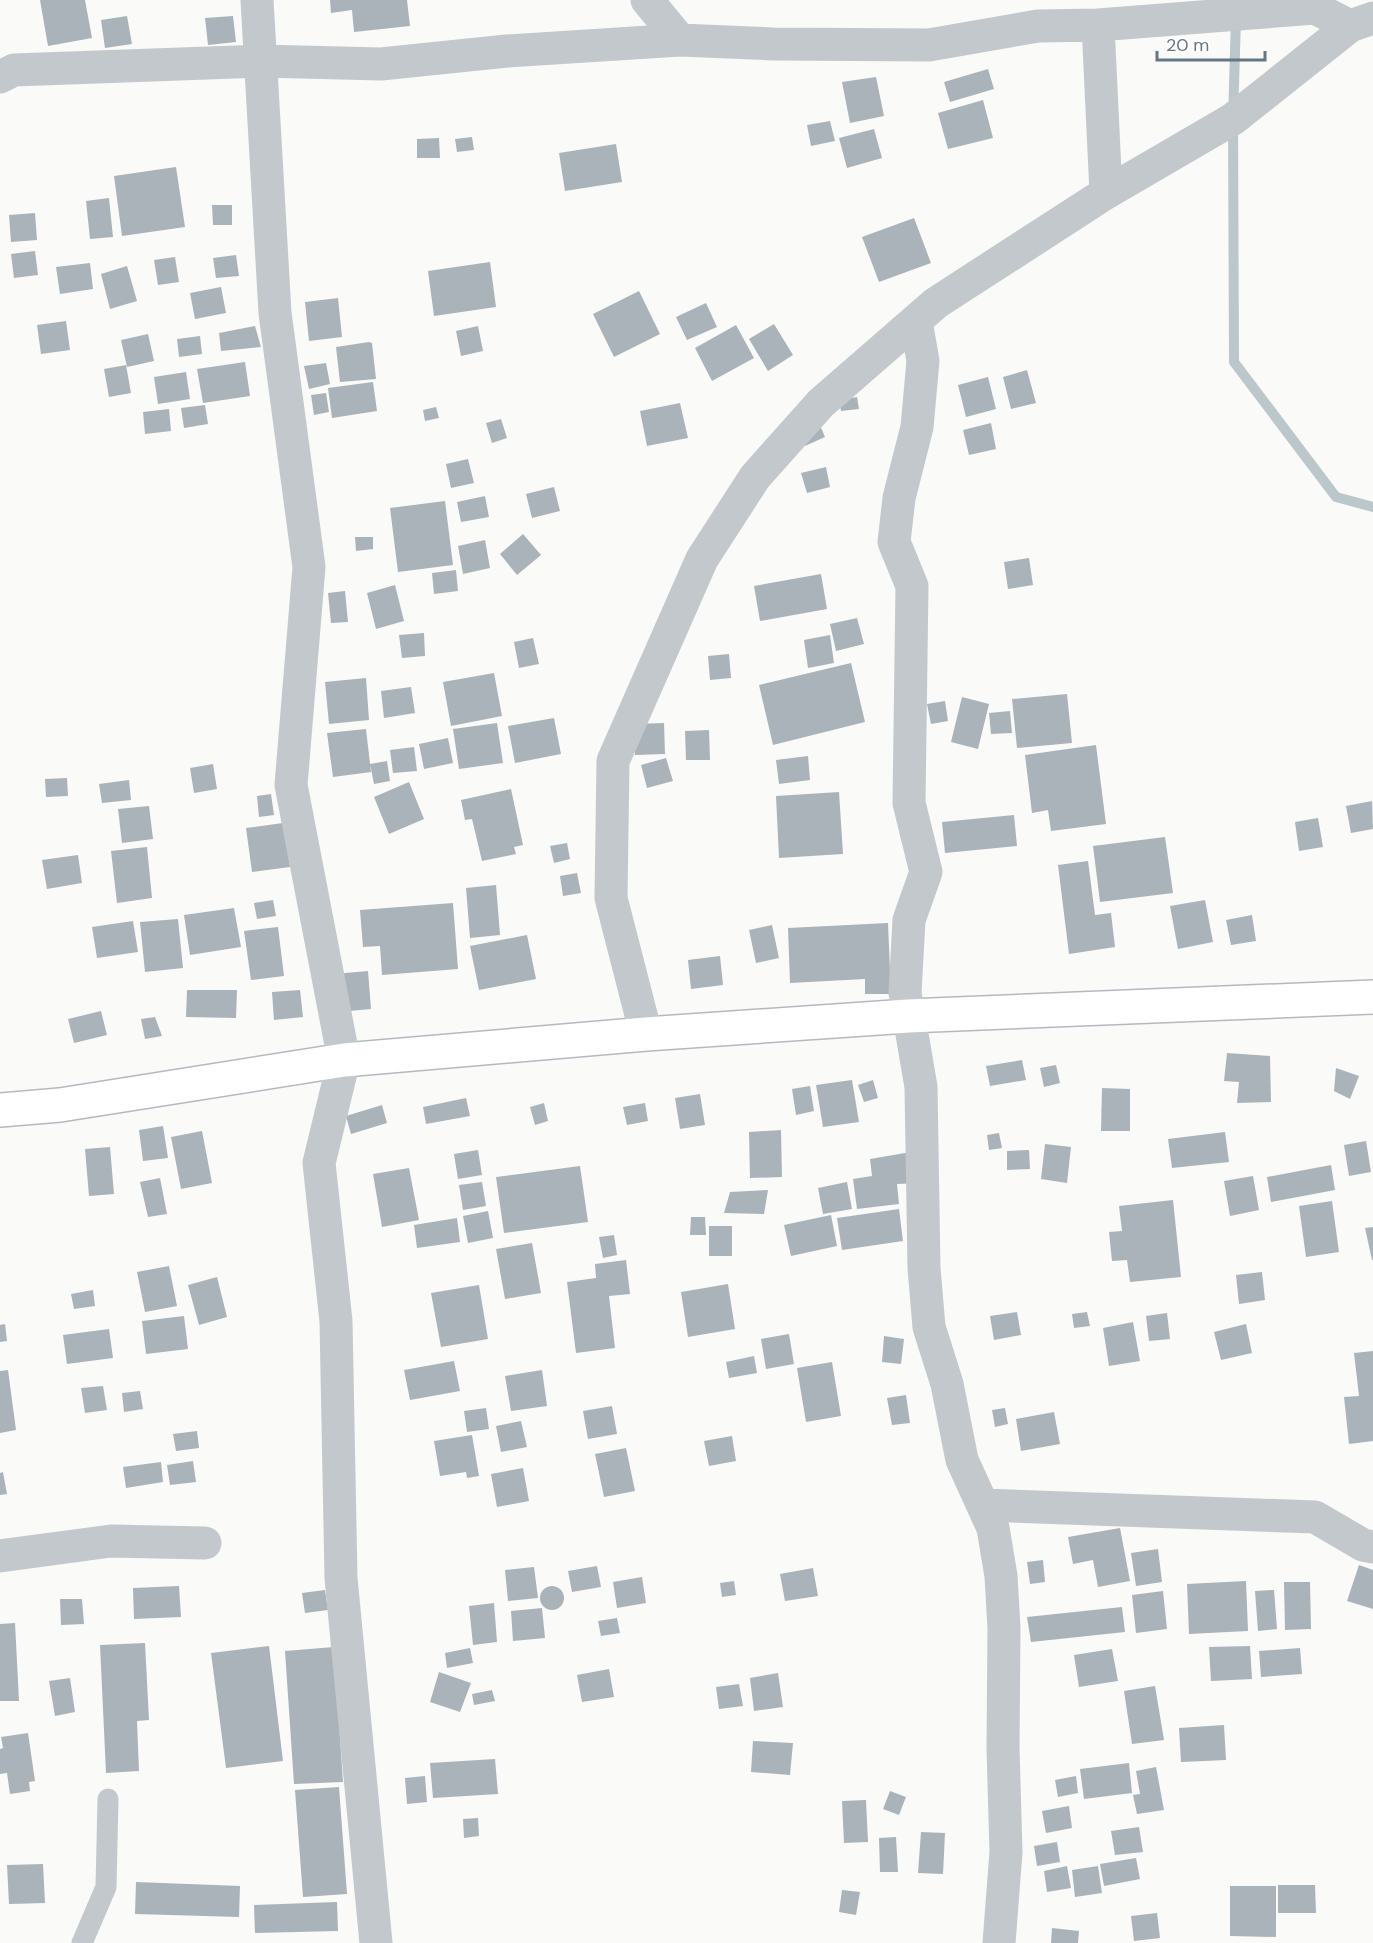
<svg xmlns="http://www.w3.org/2000/svg" width="1373" height="1943" viewBox="0 0 1373 1943" font-family="'DM Sans',sans-serif">
<rect width="100%" height="100%" fill="#fafaf8"/>
<g fill="none" stroke-linecap="round" stroke-linejoin="round">
<path stroke="#bbc7cb" stroke-width="10" d="M1236,18l-3,101 1,243 102,135 37,10"/>
</g>
<path fill="#aab3b9" d="M40,0h45l7,38 -44,8z
M330,0h77l3,26 -56,6 -2,-22 -21,3z
M127,16l5,28 -27,4 -4,-28z
M233,16l3,26 -28,3 -3,-27z
M988,69l6,20 -44,13 -6,-20z
M876,77l8,39 -34,7 -8,-41z
M983,100l10,38 -45,11 -10,-36z
M830,121l5,20 -24,5 -4,-21z
M874,129l8,29 -35,10 -8,-30z
M472,137l2,13 -17,2 -2,-13z
M439,138l1,20h-23v-19z
M616,144l6,38 -57,9 -6,-38z
M176,167l9,60 -63,9 -8,-60z
M109,198l4,39 -23,2 -4,-38z
M212,205h20v20h-19z
M35,213l2,27 -26,2 -2,-27z
M914,218l17,45 -52,19 -17,-45z
M35,251l3,24 -24,3 -3,-24z
M236,255l3,21 -23,2 -3,-20z
M175,257l4,25 -21,3 -4,-25z
M490,262l6,45 -62,9 -6,-45z
M90,263l3,26 -33,5 -4,-27z
M127,266l10,35 -27,8 -9,-35z
M221,287l5,26 -31,6 -5,-26z
M639,291l21,43 -46,23 -21,-43z
M338,298l4,39 -33,4 -4,-39z
M706,303l11,24 -30,13 -11,-23z
M66,321l4,29 -29,4 -4,-29z
M774,324l19,31 -25,16 -19,-32z
M736,325l18,33 -42,23 -17,-33z
M255,326l6,21 -40,4 -2,-18z
M478,326l5,25 -22,5 -5,-25z
M148,334l6,27 -27,6 -6,-27z
M200,336l2,18 -23,3 -2,-18z
M369,342l3,1 4,36 -36,3 -4,-35z
M245,362l5,34 -47,7 -6,-34z
M326,363l4,21 -21,5 -5,-23z
M126,365l5,28 -22,4 -5,-28z
M1027,370l9,33 -25,6 -8,-32z
M186,372l4,27 -32,5 -4,-27z
M988,377l8,32 -30,8 -8,-32z
M373,382l4,29 -45,7 -4,-30z
M326,393l3,19 -15,3 -3,-20z
M857,397l2,12 -18,2 -2,-11z
M680,403l8,35 -41,8 -7,-35z
M205,405l3,19 -24,4 -3,-20z
M436,407l3,11 -14,3 -2,-11z
M169,409l2,22 -26,3 -2,-22z
M501,419l6,19 -15,5 -6,-20z
M819,423l6,14 -20,9 -6,-14z
M991,423l5,26 -27,6 -6,-25z
M468,459l6,24 -23,5 -5,-24z
M826,467l4,20 -23,6 -6,-20z
M554,487l6,24 -28,7 -6,-24z
M485,496l4,21 -28,5 -4,-20z
M445,501l8,64 -55,7 -8,-64z
M523,534l18,21 -24,20 -17,-21z
M355,537h18v12l-17,2z
M485,540l5,28 -27,6 -5,-28z
M1029,558l4,27 -25,4 -4,-27z
M456,570l2,21 -24,3 -2,-21z
M821,574l6,35 -67,12 -6,-35z
M395,585l9,36 -28,8 -9,-36z
M345,591l3,31 -17,1 -3,-30z
M857,618l7,26 -28,7 -6,-27z
M424,633l1,23 -23,2 -3,-23z
M830,635l4,28 -26,5 -4,-28z
M533,638l6,26 -20,4 -5,-26z
M729,654l2,24 -21,2 -2,-24z
M851,663l14,59 -92,23 -14,-60z
M494,673l8,43 -51,10 -8,-44z
M366,678l3,42 -40,4 -4,-42z
M411,687l4,26 -31,5 -3,-27z
M1067,694l5,49 -55,5 -5,-49z
M962,697l27,7 -11,45 -27,-7z
M945,701l3,20 -17,3 -4,-20z
M1010,711l2,22 -21,1 -2,-21z
M554,718l7,36 -46,9 -7,-37z
M497,723l6,40 -44,6 -6,-40z
M664,723l1,31 -30,1 -1,-31z
M366,729l5,43 -38,5 -6,-44z
M709,730l1,30h-24l-1,-29z
M448,738l5,25 -29,6 -5,-25z
M1096,745l10,79 -55,7 -3,-21 -16,3 -7,-58z
M414,747l3,24 -24,2 -3,-23z
M808,756l2,24 -31,4 -3,-24z
M666,758l7,23 -26,7 -6,-23z
M387,761l3,20 -16,3 -4,-20z
M213,764l4,25 -23,4 -4,-25z
M67,778l1,18 -22,1 -1,-18z
M129,780l2,20 -29,3 -3,-19z
M409,782l15,37 -35,15 -15,-37z
M511,789l12,56 -9,2 2,7 -34,7 -10,-42 -7,1 -4,-20z
M839,792l4,62 -64,4 -3,-62z
M271,794l3,21 -15,2 -2,-21z
M1372,801l1,28 -22,4 -5,-27z
M149,806l4,33 -31,4 -4,-34z
M1014,815l3,31 -72,7 -3,-31z
M1318,818l5,29 -24,4 -4,-29z
M283,823l7,44 -38,5 -6,-44z
M1165,837l8,56 -73,9 -7,-56z
M567,843l3,16 -16,4 -4,-17z
M147,847l5,51 -35,5 -6,-52z
M78,855l4,28 -35,6 -5,-29z
M1088,861l7,54 16,-2 4,34 -46,7 -11,-89z
M577,873l4,20 -18,3 -3,-20z
M496,885l4,50 -30,3 -4,-50z
M273,900l3,16 -19,3 -3,-16z
M1205,900l8,42 -35,7 -8,-43z
M453,903l5,66 -76,6 -2,-29 -17,1 -3,-37z
M234,908l7,39 -51,8 -6,-40z
M1252,915l4,26 -25,4 -5,-25z
M178,919l5,49 -38,4 -5,-50z
M133,921l5,31 -41,6 -5,-31z
M888,923l3,71h-26v-15l-75,4 -2,-55z
M772,925l7,33 -23,5 -7,-33z
M278,927l6,49 -33,4 -7,-49z
M527,935l9,44 -57,11 -9,-44z
M720,956l3,29 -32,4 -3,-29z
M368,971l3,38 -33,3 -4,-38z
M187,990h50l-1,28 -50,-1z
M300,990l3,27 -29,3 -2,-28z
M101,1011l6,24 -33,8 -6,-24z
M155,1017l7,19 -17,3 -4,-20z
M1227,1053l43,3 1,46 -34,1 2,-21 -15,-1z
M1022,1060l4,20 -36,6 -4,-20z
M1056,1065l4,18 -16,4 -4,-19z
M1336,1068l23,8 -9,23 -16,-8z
M852,1080l7,42 -36,5 -7,-42z
M873,1080l5,18 -14,4 -6,-17z
M810,1086l4,25 -18,4 -4,-26z
M1102,1088l28,1v42h-29z
M700,1094l5,31 -25,4 -5,-31z
M466,1098l4,18 -44,8 -3,-17z
M544,1103l4,18 -13,4 -5,-18z
M645,1103l3,18 -21,4 -4,-18z
M382,1105l5,18 -36,11 -5,-18z
M163,1126l5,32 -25,3 -4,-31z
M781,1130l1,47 -32,1 -1,-46z
M202,1131l10,52 -31,6 -10,-52z
M1225,1132l4,30 -57,6 -4,-29z
M999,1133l3,15 -13,2 -2,-15z
M1366,1141l5,31 -22,4 -5,-31z
M1045,1144l26,3 -4,36 -26,-4z
M110,1147l4,47 -25,2 -4,-47z
M478,1150l4,25 -24,4 -4,-25z
M1029,1150l1,19 -23,1v-19z
M911,1152l12,31 -26,1 2,20 -42,5 -4,-30 19,-3 -2,-17z
M1331,1165l4,25 -64,12 -4,-25z
M580,1166l8,56 -84,11 -8,-56z
M409,1168l10,52 -37,7 -9,-53z
M1253,1176l6,34 -29,6 -6,-35z
M160,1178l7,36 -19,3 -8,-35z
M482,1182l4,24 -23,4 -4,-25z
M847,1182l5,27 -29,5 -5,-26z
M768,1190l-4,24 -40,-1 6,-21z
M1173,1200l8,77 -51,5 -3,-22 -15,1 -3,-29 13,-1 -3,-25z
M1332,1201l7,51 -33,5 -7,-51z
M899,1209l4,32 -61,9 -5,-32z
M488,1211l5,27 -25,5 -5,-27z
M831,1215l6,31 -46,10 -7,-31z
M691,1217h14l1,18h-16z
M457,1218l3,24 -43,6 -3,-23z
M709,1226h23v30h-23z
M1373,1227v33h-1l-7,-32z
M614,1235l3,20 -14,3 -4,-21z
M532,1243l9,50 -36,6 -9,-50z
M626,1260l4,34 -21,2 6,52 -39,5 -9,-71 29,-4 -1,-14z
M169,1266l8,40 -32,6 -8,-40z
M1262,1272l3,28 -26,4 -3,-29z
M217,1277l10,40 -28,8 -11,-40z
M728,1284l7,45 -47,8 -7,-45z
M479,1285l9,54 -47,8 -10,-54z
M93,1290l2,16 -21,3 -3,-15z
M1017,1312l4,23 -27,5 -4,-24z
M1087,1312l3,14 -16,2 -2,-14z
M1167,1313l3,26 -21,2 -3,-25z
M184,1316l4,33 -42,5 -4,-33z
M1133,1322l7,39 -31,5 -6,-38z
M5,1324l2,17 -7,1v-17z
M1246,1324l6,29 -31,7 -7,-28z
M109,1329l4,29 -46,6 -4,-29z
M789,1334l5,30 -28,5 -5,-30z
M884,1336l20,3 -3,25 -19,-2z
M1373,1351v90l-24,3 -5,-47 15,-1 -5,-43z
M754,1356l3,17 -28,5 -3,-16z
M454,1361l6,30 -50,9 -6,-30z
M832,1362l9,54 -35,6 -9,-54z
M8,1370l8,60 -16,3v-62z
M542,1370l5,36 -36,5 -6,-35z
M103,1386l4,24 -22,3 -4,-25z
M140,1391l3,18 -19,3 -2,-19z
M906,1395l4,28 -18,2 -5,-27z
M612,1406l5,28 -29,5 -5,-28z
M486,1408l3,21 -22,3 -3,-21z
M1005,1408l3,16 -13,3 -3,-17z
M1054,1412l6,32 -39,7 -5,-32z
M521,1421l6,26 -26,5 -5,-26z
M197,1431l2,17 -23,3 -3,-17z
M472,1435l7,41 -12,2 -1,-6 -26,4 -6,-35z
M732,1436l4,25 -27,5 -5,-25z
M626,1448l9,43 -31,6 -9,-43z
M193,1461l3,21 -26,3 -3,-20z
M161,1462l2,20 -37,6 -3,-21z
M523,1468l6,33 -32,6 -6,-33z
M3,1472l4,22 -7,1v-22z
M1120,1528l10,53 -32,6 -5,-27 -20,4 -5,-27z
M1158,1549l4,33 -26,4 -5,-33z
M1043,1560l2,22 -15,2 -3,-22z
M1359,1565l14,5v39l-26,-8z
M597,1566l4,21 -29,5 -4,-21z
M534,1567l4,31 -30,3 -3,-31z
M813,1568l5,28 -33,5 -5,-27z
M642,1577l4,26 -29,5 -4,-26z
M734,1581l2,14 -14,2 -2,-14z
M1246,1581l2,50 -59,3 -2,-50z
M1284,1582h26l1,47 -26,1z
M179,1586l2,31 -47,2 -1,-31z
M540 1598a12 12 0 1 1 24 0a12 12 0 1 1-24 0Z
M325,1590l3,20 -23,3 -3,-20z
M1274,1590l3,39 -19,2 -3,-40z
M1163,1591l4,38 -31,4 -4,-38z
M60,1599h22l2,25 -23,1z
M494,1603l3,39 -24,3 -4,-39z
M1122,1607l3,25 -94,10 -4,-25z
M542,1608l3,30 -32,3 -2,-30z
M617,1618l3,15 -19,3 -3,-15z
M15,1623l4,78h-19v-77z
M145,1643l4,77 -12,1 2,50 -33,2 -6,-128z
M269,1646l14,115 -57,7 -15,-115z
M1250,1646l2,33 -41,2 -2,-34z
M334,1647l9,135 -49,2 -9,-133z
M470,1648l3,15 -26,5 -2,-15z
M1300,1648l2,26 -41,3 -2,-26z
M1112,1649l6,32 -39,6 -5,-32z
M609,1669l5,28 -32,5 -5,-27z
M439,1672l32,11 -11,29 -30,-10z
M778,1673l5,34 -29,4 -4,-33z
M70,1678l5,34 -20,4 -6,-35z
M739,1684l4,22 -24,3 -3,-22z
M1155,1686l9,54 -32,4 -8,-53z
M492,1690l3,11 -21,4 -2,-11z
M1224,1725l2,35 -45,2 -2,-34z
M28,1733l7,48 -6,1 1,9 -20,3 -3,-21 -7,1v-25l3,-1 -2,-11z
M753,1741l40,2 -3,32 -39,-3z
M495,1759l3,35 -65,4 -3,-35z
M1129,1763l3,30 -48,6 -4,-30z
M1156,1767l8,43 -27,4 -4,-19 7,-1 -4,-23z
M425,1776l2,26 -20,2 -2,-26z
M1076,1776l2,17 -20,4 -3,-17z
M339,1787l8,107 -44,3 -8,-107z
M890,1791l16,6 -7,18 -16,-6z
M866,1800l2,42 -24,1 -2,-42z
M1069,1806l3,22 -26,5 -4,-22z
M478,1818l1,18 -15,2 -1,-19z
M1139,1827l4,25 -28,3 -4,-24z
M921,1832l24,1 -2,41 -25,-1z
M896,1837l2,35h-18l-1,-34z
M1057,1842l3,20 -23,4 -3,-20z
M1136,1858l4,21 -36,7 -4,-22z
M43,1864l2,39 -36,1 -2,-39z
M1067,1866l4,22 -24,4 -3,-21z
M1098,1866l4,27 -27,4 -3,-27z
M136,1882l104,4 -1,31 -104,-3z
M1278,1885h37l1,28h-38z
M1230,1886h46v51l-46,-1z
M842,1890l18,2 -4,23 -17,-3z
M337,1902l1,29 -83,2 -1,-28z
M1157,1913l3,25 -26,3 -3,-25z
M1052,1928l27,3 -1,12h-27z"/>
<g fill="none" stroke-linecap="round" stroke-linejoin="round">
<defs>
<path id="secondary" d="M0,1110l60,-5 284,-45 302,-26 262,-18 465,-19"/>
</defs>
<use href="#secondary" stroke="#b3babf" stroke-width="36"/>
<path stroke="#c3c8cc" stroke-width="21" d="M82,1943l24,-56 2,-88"/>
<path stroke="#c3c8cc" stroke-width="33" d="M257,0l18,313 34,254 -18,218 53,275 -25,103 17,158 5,257 35,365
M647,0l33,40
M1098,25l217,-17 35,18
M0,77l14,-7 247,-9 120,3 126,-13 173,-11 94,4 155,1 109,-19 60,-1 8,168
M916,321l7,40 -6,66 -18,71 -5,44 18,44 -3,217 17,69 -17,48 -4,73 16,94 3,181 5,59 18,57 15,76 31,68 8,48 3,52 -1,120 3,104 -7,91
M646,1034l-35,-136 2,-137 89,-202 53,-82 66,-74 115,-100 170,-110 127,-74 117,-93 23,-8
M983,1505l332,12 48,28 10,2
M0,1556l111,-15 94,2"/>
<use href="#secondary" stroke="#fff" stroke-width="33"/>
</g>
<path d="M1157 51v9h108v-9" fill="none" stroke="#657683" stroke-width="3"/>
<text x="1166" y="51" font-size="18" fill="#657683" stroke="#ffffff" stroke-width="4.5" paint-order="stroke">20 m</text>
</svg>
